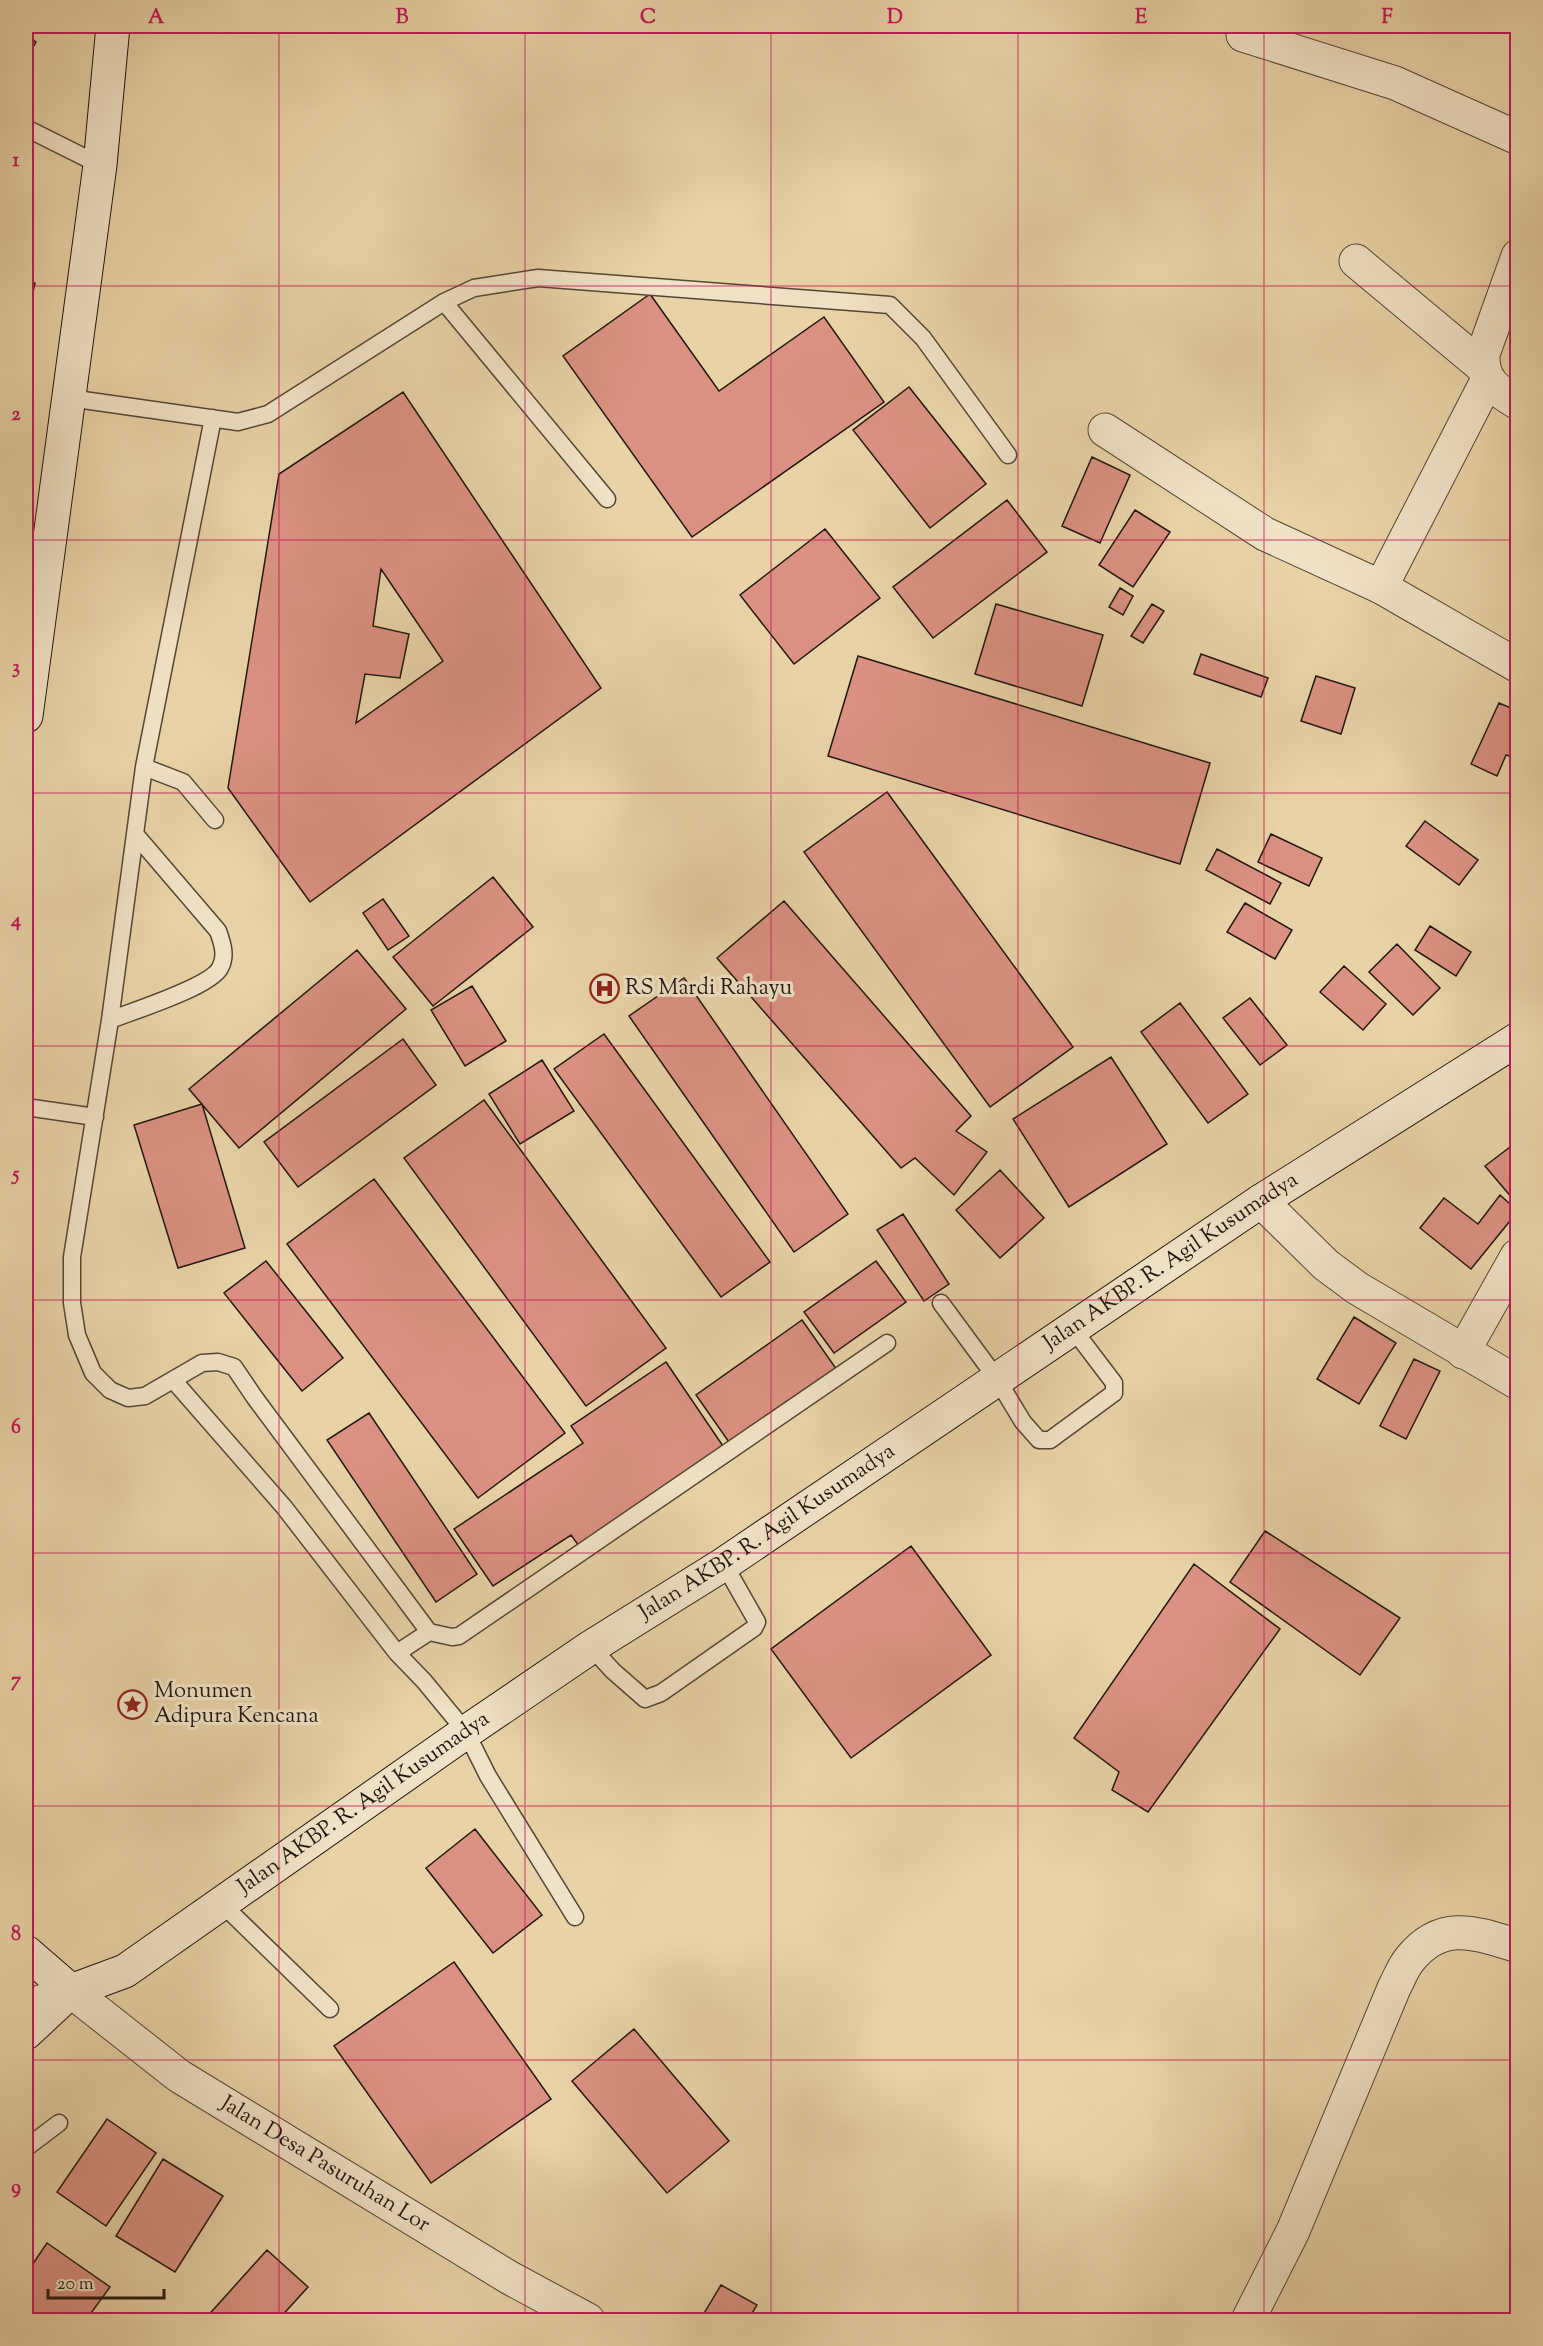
<svg xmlns="http://www.w3.org/2000/svg" width="1543" height="2346" viewBox="0 0 1543 2346" font-family="'Sorts Mill Goudy',serif">
<rect width="100%" height="100%" fill="#e8d3a7"/>
<filter id="stains"><feTurbulence type="fractalNoise" baseFrequency=".00333" numOctaves="4"/><feColorMatrix values="0 0 0 0 .2 0 0 0 0 .09 0 0 0 0 .02 0 0 0 .5 -.17"/></filter>
<radialGradient id="worn" r=".72"><stop offset=".6" stop-color="#630" stop-opacity="0"/><stop offset="1" stop-color="#630" stop-opacity=".3"/></radialGradient>
<path fill="#db9182" stroke="#221710" stroke-width="1.5" fill-rule="evenodd" d="M26,35l10,7 -10,17z
M26,281l9,2 -9,39z
M650,294l69,97 105,-74 60,85 -192,135 -129,-181z
M909,387l77,97 -56,44 -77,-98z
M403,392l198,296 -291,214 -82,-114 51,-314zM381,569l62,92 -87,62 9,-49 35,4 9,-44 -36,-8z
M1092,457l38,18 -30,68 -38,-17z
M1007,500l40,52 -114,86 -40,-51z
M1135,510l35,22 -37,55 -34,-22z
M825,529l55,69 -86,66 -54,-69z
M1120,588l13,8 -10,19 -14,-8z
M996,604l107,31 -21,71 -107,-32z
M1152,604l12,7 -21,32 -12,-7z
M1201,654l67,24 -7,19 -67,-23z
M858,656l352,107 -30,101 -352,-108z
M1316,676l39,12 -14,46 -40,-13z
M1499,703l19,8v48l-12,-4 -9,21 -26,-12z
M887,792l186,255 -83,60 -186,-255z
M1425,821l53,39 -19,25 -53,-39z
M1271,834l51,24 -13,28 -51,-24z
M1217,849l64,34 -11,21 -64,-34z
M493,877l40,50 -100,79 -40,-49z
M383,899l26,37 -21,14 -25,-37z
M784,901l187,215 -15,15 31,21 -33,43 -39,-37 -14,10 -184,-210z
M1245,903l47,27 -17,29 -48,-27z
M1430,926l41,26 -15,24 -41,-26z
M1397,944l43,44 -27,27 -44,-43z
M357,950l49,59 -167,139 -50,-59z
M1344,966l42,38 -23,26 -43,-38z
M684,978l164,236 -54,38 -165,-236z
M472,986l34,55 -41,25 -34,-56z
M1250,998l37,47 -27,20 -37,-47z
M1180,1003l68,91 -40,29 -67,-91z
M604,1034l166,228 -49,35 -167,-228z
M403,1039l33,46 -138,102 -34,-45z
M1111,1057l56,87 -98,63 -56,-88z
M542,1060l32,51 -54,33 -31,-50z
M484,1100l182,248 -80,58 -182,-248z
M202,1104l43,144 -67,20 -44,-143z
M1518,1141v64l-33,-39z
M1000,1170l44,48 -44,40 -44,-48z
M374,1179l191,254 -87,65 -191,-254z
M1500,1195l18,16 -47,58 -51,-41 24,-30 34,26z
M903,1214l46,70 -25,17 -47,-71z
M266,1261l77,97 -41,33 -78,-98z
M876,1261l30,41 -72,51 -30,-41z
M1354,1317l42,26 -37,61 -42,-25z
M802,1320l35,50 -106,75 -35,-50z
M1414,1359l26,12 -34,68 -26,-13z
M666,1362l59,87 -146,97 -8,-11 -78,51 -39,-57 129,-86 -12,-17z
M369,1413l108,161 -41,28 -109,-162z
M1265,1531l135,87 -40,57 -130,-93z
M911,1546l80,109 -140,103 -80,-109z
M1194,1564l86,65 -132,183 -36,-22 7,-18 -45,-34z
M475,1829l67,86 -49,38 -67,-85z
M454,1962l97,137 -120,84 -97,-137z
M634,2029l95,112 -62,52 -95,-112z
M107,2119l49,34 -50,73 -49,-34z
M163,2159l60,37 -48,76 -59,-36z
M47,2243l63,44 -24,33h-60v-46z
M267,2250l41,37 -30,33h-74z
M721,2285l36,20 -9,15h-48z"/>
<g fill="none" stroke-linecap="round" stroke-linejoin="round">
<defs>
<path id="service" d="M26,128l74,37
M444,302l163,197
M69,398l169,24 30,-8 176,-112 30,-14 64,-10 352,27 33,33 85,117
M213,418l-69,349 -34,253 -38,237v46l5,32 16,38 17,17 18,8 17,-2 57,-33 16,-1 16,5 21,31 174,234 23,5 7,-1 428,-293
M144,767l39,15 32,38
M110,1020c23,-9 100,-33 110,-52 7,-12 2,-26 -2,-37l-83,-97
M26,1107l69,10
M941,1303l56,76 26,43 16,18h11l64,-47v-10l-41,-54
M174,1381l110,126 113,146 27,28 42,51 22,44 87,141
M591,1647l22,24 32,28 16,-6 93,-65 3,-6 -33,-58
M397,1653l32,-21
M221,1903l109,106
M26,2148l33,-25"/>
<g id="minor">
<path d="M1243,35l152,48 123,55"/>
<path d="M1518,256l-35,98c-1,27 13,36 35,49"/>
<path d="M1356,261l127,106"/>
<path d="M1105,430l160,104 116,53 137,79"/>
<path d="M1381,587l107,-208"/>
<path d="M1261,1201l65,64 31,23 161,95"/>
<path d="M1463,1352l54,-96"/>
<path id="s1" d="M26,2007l45,-16 108,85 331,202 78,42"/>
<path d="M1248,2320l45,-89 101,-243c5,-9 9,-21 16,-29 32,-40 66,-26 108,-13"/>
</g>
<g id="secondary">
<path d="M26,716l74,-551 13,-139"/>
<path d="M26,1952l45,39"/>
<path id="s2" d="M26,2033l45,-42 54,-20 341,-239 125,-85 133,-83 537,-363 257,-162"/>
</g>
</defs>
<use href="#service" stroke="#544636" stroke-width="19"/>
<use href="#minor" stroke="#544636" stroke-width="35"/>
<use href="#secondary" stroke="#221710" stroke-width="35"/>
<use href="#service" stroke="#f0e2c6" stroke-width="16"/>
<use href="#minor" stroke="#f0e2c6" stroke-width="33"/>
<use href="#secondary" stroke="#f0e2c6" stroke-width="33"/>
</g>
<path fill="none" stroke="#c2185b" stroke-width="1.5" stroke-opacity="0.55" d="M279,26v2294M525,26v2294M771,26v2294M1018,26v2294M1264,26v2294M26,286h1492M26,540h1492M26,793h1492M26,1046h1492M26,1300h1492M26,1553h1492M26,1806h1492M26,2060h1492"/>
<defs>
<symbol id="hospital-ring" viewBox="-11 -11 22 22"><circle r="9.5" fill="#f0e2c6" stroke="#8f2418" stroke-width="1.5"/><path d="M-5-5h3v3.5h4V-5h3V5h-3V1.5h-4V5h-3Z" fill="#8f2418"/></symbol>
<symbol id="sight-ring" viewBox="-11 -11 22 22"><circle r="9.5" fill="#f0e2c6" stroke="#8f2418" stroke-width="1.5"/><path d="M0-6L1.8-2.2L6-1.7L2.9 1.2L3.7 5.4L0 3.3L-3.7 5.4L-2.9 1.2L-6-1.7L-1.8-2.2Z" fill="#8f2418"/></symbol>
</defs>
<g fill-rule="evenodd">
<use href="#hospital-ring" x="588" y="972" width="33" height="33"/>
<use href="#sight-ring" x="116" y="1688" width="33" height="33"/>
</g>
<g text-anchor="middle" dominant-baseline="central" stroke-width="6" stroke-linejoin="round" paint-order="stroke">
<g font-size="22" fill="#221710" stroke="#f0e2c6" text-anchor="start">
<text x="625" y="989">RS Mardi Rahayu</text>
<text x="154" y="1692">Monumen<tspan x="154" dy="25">Adipura Kencana</tspan></text>
</g>
<g font-size="22" fill="#221710" stroke="#f0e2c6">
<text stroke="none"><textPath href="#s2" startOffset="1383">Jalan AKBP. R. Agil Kusumadya</textPath></text>
<text stroke="none"><textPath href="#s2" startOffset="897">Jalan AKBP. R. Agil Kusumadya</textPath></text>
<text stroke="none"><textPath href="#s2" startOffset="411">Jalan AKBP. R. Agil Kusumadya</textPath></text>
<text stroke="none"><textPath href="#s1" startOffset="356">Jalan Desa Pasuruhan Lor</textPath></text>
</g>
</g>
<rect width="1543" height="2346" fill="none" stroke="#e8d3a7" stroke-width="66"/>
<path d="M48 2289v9h116v-9" fill="none" stroke="#221710" stroke-width="3"/>
<text x="57" y="2289" font-size="18" fill="#221710" stroke="#f0e2c6" stroke-width="4.5" paint-order="stroke">20 m</text>
<rect x="33" y="33" width="1477" height="2280" fill="none" stroke="#c2185b" stroke-width="2"/>
<g font-size="20" text-anchor="middle" font-weight="bold" fill="#c2185b">
<text x="156" y="23">A</text>
<text x="402" y="23">B</text>
<text x="648" y="23">C</text>
<text x="895" y="23">D</text>
<text x="1141" y="23">E</text>
<text x="1387" y="23">F</text>
<text x="16" y="166">1</text>
<text x="16" y="420">2</text>
<text x="16" y="673">3</text>
<text x="16" y="926">4</text>
<text x="16" y="1180">5</text>
<text x="16" y="1433">6</text>
<text x="16" y="1686">7</text>
<text x="16" y="1940">8</text>
<text x="16" y="2193">9</text>
</g>
<rect width="100%" height="100%" filter="url(#stains)"/>
<rect width="100%" height="100%" fill="url(#worn)"/>
</svg>
